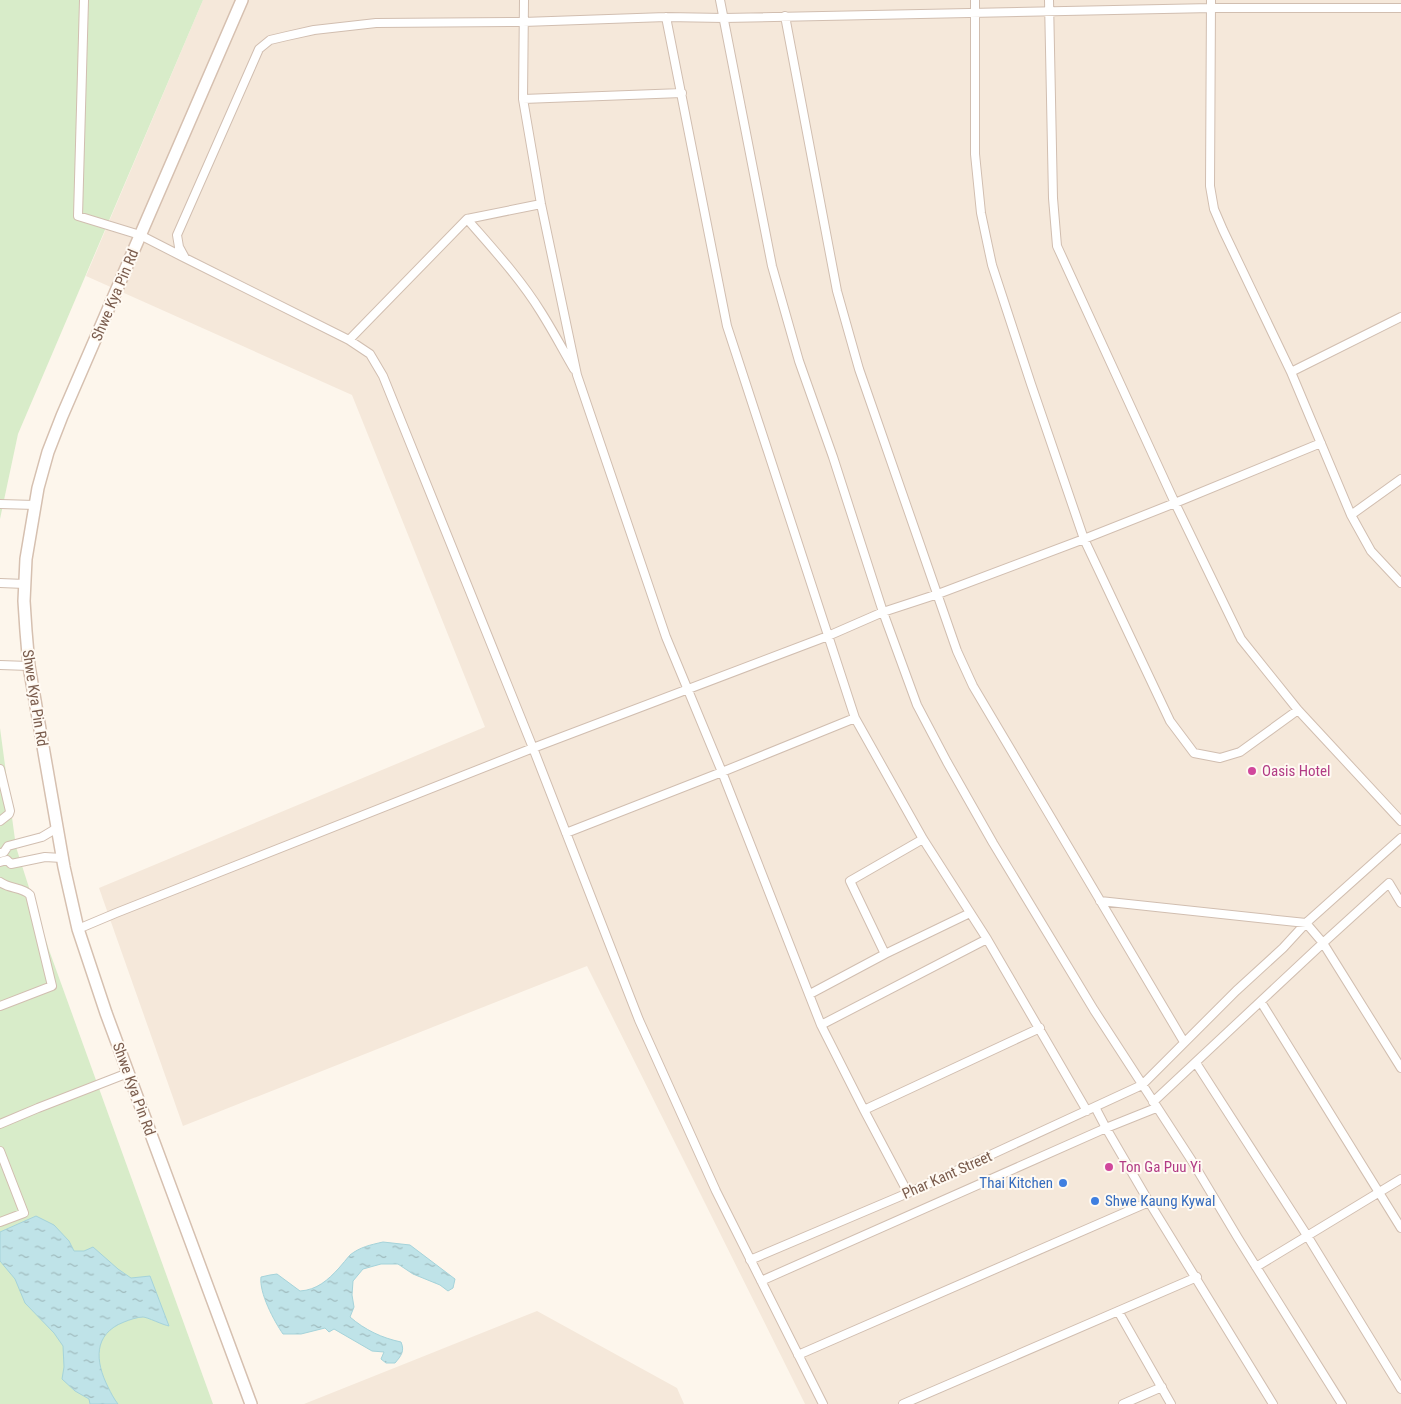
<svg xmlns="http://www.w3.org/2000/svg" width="1401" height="1404" viewBox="0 0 1401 1404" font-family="'Roboto Condensed',sans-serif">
<defs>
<pattern id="water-ripples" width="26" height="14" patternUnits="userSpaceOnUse" patternTransform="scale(1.25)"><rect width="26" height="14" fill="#bfe3e8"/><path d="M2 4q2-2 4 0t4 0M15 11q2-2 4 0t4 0" fill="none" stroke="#a0bbbe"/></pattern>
</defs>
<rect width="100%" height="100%" fill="#fdf6ec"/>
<path fill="#f5e8da" d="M203,0h1198v1404h-596l-218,-438 -404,160 -84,-238 386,-161 -133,-332 -266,-119z
M537,1311l140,77 7,16h-380z"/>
<path fill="#d8ecc9" d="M0,0h203l-185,434 -18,85z
M0,728l16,119 33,103 164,454h-213z"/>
<path fill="url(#water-ripples)" stroke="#a5d3da" d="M36,1216l18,9 15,16 5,10h10l9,-4 25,22 13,9 19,-2 19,50c-6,-1 -22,-9 -26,-9 -6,0 -14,3 -19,5 -31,12 -29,39 -16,65 3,6 6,12 10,17h-28l-1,-5 -14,-8 -13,-12 2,-12 -1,-21 -9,-13 -29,-30 -10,-24 -15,-18v-29z
M383,1242l27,3 45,34 -2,9 -5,3 -8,-6 -27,-11 -15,-10h-17l-18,5 -10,12 -1,14 2,12 -4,10c15,13 32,21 51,25 4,9 0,14 -6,21h-9l-5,-4 3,-7 -12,-1 -38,-22 -5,3 -4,-4 -24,6h-18c-9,-13 -24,-41 -22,-57l9,-2 7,-1 23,17c17,-1 28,-11 39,-23 4,-4 7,-9 11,-13 10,-8 20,-10 33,-13z"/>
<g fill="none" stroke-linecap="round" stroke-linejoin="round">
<defs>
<path id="street" d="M84,0l-6,216 62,19 45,23
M524,0l-1,99 18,105 36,171 89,262 56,135 99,253 43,85 44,83
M720,0l52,266 27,95 34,96 50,155 34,93 30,57 46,81 101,167 98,151 46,77 104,166
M975,0v154l6,59 11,52 39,119 53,155 86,182 24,32 26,5 20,-6 58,-42
M1049,0l4,198 4,48 118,257 66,136 57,71 103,111
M1211,0l-1,186 4,23 9,21 68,142 60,143 20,36 30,32
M785,16l52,275 22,78 98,282 16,35 211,356
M666,17l61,309 128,392 68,121 64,100 100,172
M523,99l159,-6
M467,219c26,30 53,59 74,93 12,19 22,38 33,57
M349,340l118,-121 74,-15
M1291,372l110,-55
M0,504l35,1
M1351,515l50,-36
M0,583l25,1
M0,665l29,1
M0,769l10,42 -1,3 -9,7
M566,833l156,-61 133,-54
M0,853l4,-1 4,-6 34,-9 15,-9
M0,862l7,-2 4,4 34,-7 17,1
M0,882c9,7 23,5 30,13l22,91 -52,20
M1100,901l206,22 17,20 78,125
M78,929l38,-16 417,-165 295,-112 55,-24 55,-18 146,-55 91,-36 146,-60
M885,954l-35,-73 73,-42
M810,994l75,-40 85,-41
M1261,1002l140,226
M821,1025l166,-86
M1196,1063l112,174 93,152
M1153,1102l170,-159 66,-60 12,20
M1095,1107l11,21 43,74 124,202
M864,1110l176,-82
M0,1124l38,-16 90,-35
M0,1151l24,62 -24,9
M750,1260l158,-67 234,-108 94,-94 47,-43 23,-25 95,-85
M1256,1267l145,-88
M761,1281l345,-153 50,-20
M1118,1311l53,93
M798,1355l351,-153
M823,1404l-107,-213 -77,-171 -106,-272 -150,-372 -13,-22 -21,-14 -164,-82 -6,-11 -2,-12 82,-186 11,-9 17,-4 27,-6 62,-7 147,-1 143,-5 58,1 488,-10h189
M903,1404l294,-127
M1123,1404l39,-17"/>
<path id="secondary" d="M242,0l-180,416 -14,36 -10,36 -12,71 -2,42 2,30 3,35 35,201 14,62 28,84 145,391"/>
</defs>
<use href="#street" stroke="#d1beb0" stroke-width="10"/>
<use href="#secondary" stroke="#d6c0b0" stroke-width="14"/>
<use href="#street" stroke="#fff" stroke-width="8"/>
<use href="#secondary" stroke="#fff" stroke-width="11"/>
</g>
<g fill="#d1479c" stroke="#fffaf3" stroke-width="2">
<circle cx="1252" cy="771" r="5"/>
<circle cx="1109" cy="1167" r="5"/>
</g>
<g fill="#3f7fe0" stroke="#fffaf3" stroke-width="2">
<circle cx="1063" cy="1183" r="5"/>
<circle cx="1095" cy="1201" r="5"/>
</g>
<g text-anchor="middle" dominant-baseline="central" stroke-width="4" stroke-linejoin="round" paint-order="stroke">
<g font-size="15" fill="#7a5c4d" stroke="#fffaf3">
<text transform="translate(115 295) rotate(-67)">Shwe Kya Pin Rd</text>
<text transform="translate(35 698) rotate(81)">Shwe Kya Pin Rd</text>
<text transform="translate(134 1089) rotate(70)">Shwe Kya Pin Rd</text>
<text transform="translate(947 1175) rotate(-24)">Phar Kant Street</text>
</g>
<g font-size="15" fill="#b23c85" stroke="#fffaf3" text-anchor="start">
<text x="1262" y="771">Oasis Hotel</text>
<text x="1119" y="1167">Ton Ga Puu Yi</text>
</g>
<g font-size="15" fill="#366cbe" stroke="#fffaf3" text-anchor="end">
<text x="1053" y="1183">Thai Kitchen</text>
<text x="1105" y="1201" text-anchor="start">Shwe Kaung Kywal</text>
</g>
</g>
</svg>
